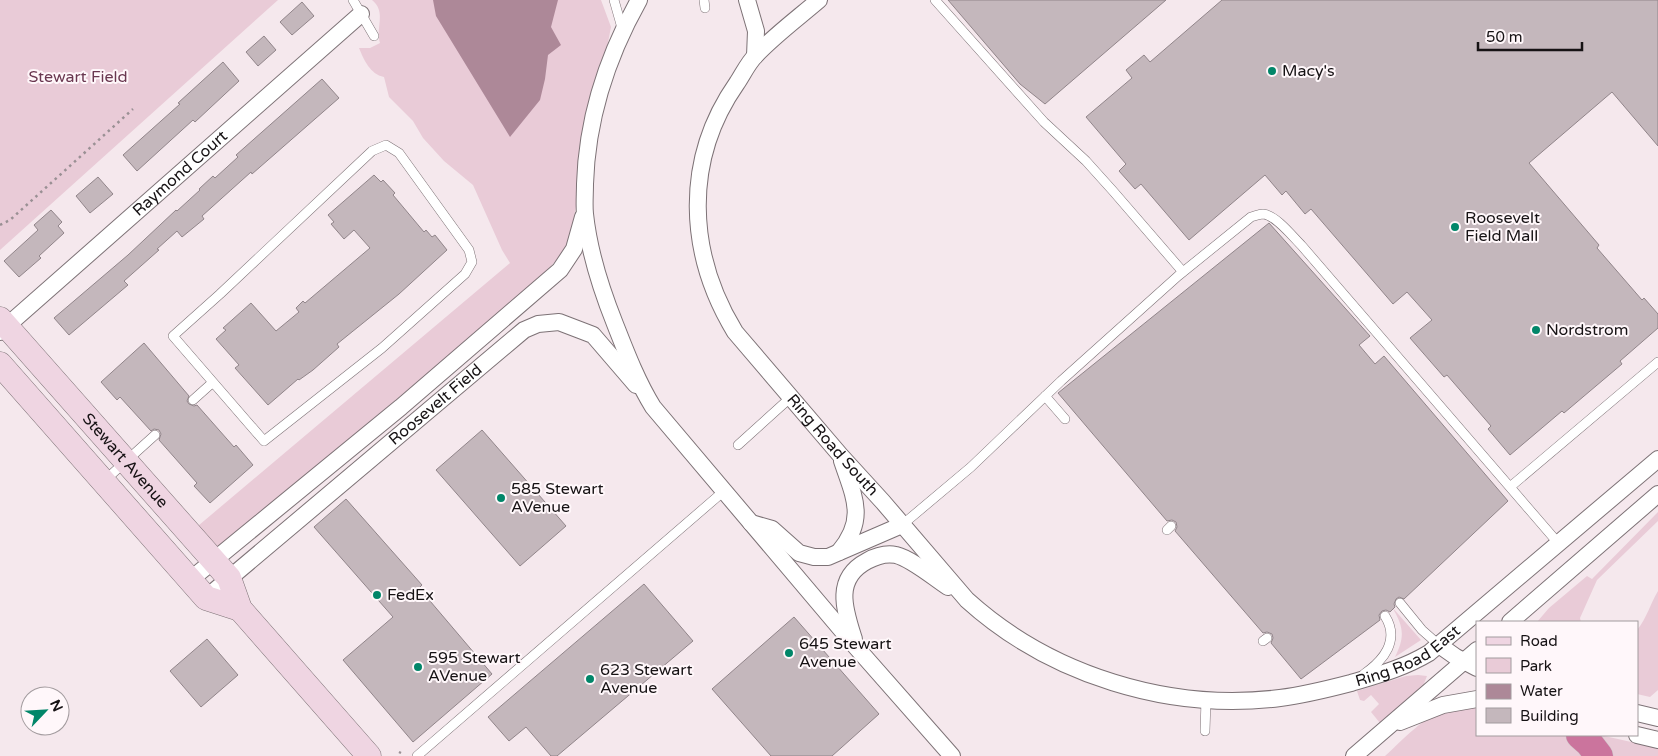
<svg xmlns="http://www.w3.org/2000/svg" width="1658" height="756" viewBox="0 0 1658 756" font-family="'Varela Round',sans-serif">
<rect width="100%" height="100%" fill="#f5e8ed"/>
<path fill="#e9cbd7" d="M0,0h278l-278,250z
M372,0h229l10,27 -41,210 -8,17 -27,29 -323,271 -20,-23 318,-268 -8,-13 -29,-65 -29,-24 -21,-23 -10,-17 -24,-24 -5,-20c-14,-3 -20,-17 -25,-29h11l10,-5c-5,-15 7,-31 -8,-43z
M1658,512v9l-61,59 -17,38 1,4h-44l12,-14 38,-32 5,3z
M1658,591v99l-8,7 -13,-3v-64c10,-12 13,-26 21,-39z
M1392,607l29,33 -26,17c10,-20 9,-30 -3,-50z
M1418,675l9,1 -4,10 -43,37 -9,-11 8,-8 -8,-9 -7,6 -4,-1 -3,-9 49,-15z
M1477,707v28h98l19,21h-209c18,-16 39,-41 64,-46 9,-2 19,-2 28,-3z
M1600,735l58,13v8h-49z"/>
<path fill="#ad8898" d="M433,0h125l-7,27 10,18 -13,10 -3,24 -5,21 -30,37 -74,-121z"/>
<path fill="#c4b7bc" stroke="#91858a" d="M948,0h218l-121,104 -25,-20z
M1222,0h436v146l-46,-54 -83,71 70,82 -2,3 45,52 2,-2 14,16v14l-38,33 2,3 -58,49 -2,-2 -52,44 -22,-26 3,-3 -44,-51 -3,2 -34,-39 22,-18 -25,-28 -14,12 -82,-95 -6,5 -19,-23 -4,4 -17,-20 -76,65 -48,-56 -6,5 -16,-18 7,-7 -40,-47 46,-39 -6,-8 18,-15 6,7z
M302,2l12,14 -22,19 -12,-13z
M264,36l12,14 -18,16 -12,-14z
M223,62l16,19 -44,41 -2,-2 -56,51 -14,-16 57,-51 -2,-1z
M322,79l17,19 -87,76 -1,-2 -49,44 2,3 -22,18 -5,-6 -20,18 2,1 -35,31 4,4 -59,50 -15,-17 74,-63 48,-45 1,1 23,-21 -1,-1 14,-13 2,2 23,-21 -2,-2z
M374,175l7,7 2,-2 12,13 -2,2 31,37 2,-2 6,7 3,-2 12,15 -48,44 -62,50 2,3 -26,23 -14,10 -1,-1 -30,26 -33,-37 4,-3 -23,-26 10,-9 -3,-2 28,-25 25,28 23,-19 -3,-4 7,-7 2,2 65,-55 -16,-18 -10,9 -13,-15 3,-2 -6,-7z
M98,177l15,17 -23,19 -14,-17z
M51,210l11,12 -4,4 6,7 -25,23 2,2 -22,19 -15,-16 34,-31 -4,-5z
M1269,223l101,113 -11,9 16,19 9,-8 124,145 -104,98 -5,-2 -3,2 -2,5 1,3 -5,5 -4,-2 -4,1 -3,4 1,5 -79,59 -30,-36 2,-5 -1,-4 -5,-2 -4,1 -88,-102 2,-4 -1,-5 -4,-2 -5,1 -109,-128z
M144,343l45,53 -2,5 2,3 5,2 3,-1 37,42 2,-2 17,20 -43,38 -16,-17 3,-3 -38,-43 2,-6 -2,-4 -5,-1 -3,2 -31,-34 -3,3 -16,-18z
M482,430l84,96 -46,40 -84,-96z
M346,499l76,86 -3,3 73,86 -79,68 -70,-82 50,-43 -79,-90z
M644,584l49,57 -136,115h-6l-25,-29 -17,14 -21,-24z
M794,617l85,97 -47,42h-61l-59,-67z
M207,639l31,36 -37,32 -31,-36z"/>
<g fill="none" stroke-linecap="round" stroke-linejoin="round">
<defs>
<path id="service" d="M353,0l21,36
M614,0l8,28
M704,0l1,8
M935,0l109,122 42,39 27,30 70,81
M386,145l13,8 70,97 3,12 -7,12 -83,74 -118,93 -91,-105 47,-42 152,-143z
M1045,396l20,23
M193,400l19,-17
M738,445l52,-47
M103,482l52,-47
M1510,487l148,-125
M902,525l69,-58 90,-86 117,-105 73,-59c4,-1 8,-3 12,-3 13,1 30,23 39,32l257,298
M1167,530l4,-4
M1400,603l22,27 17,15
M1263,641l4,-3
M1364,674c20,-14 36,-34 21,-58
M1205,731l1,-31
M417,756l307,-265"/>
<g id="minor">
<path d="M639,0c-32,57 -52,118 -54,184 0,10 -1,21 0,30 4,38 16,75 30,110 11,28 22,57 38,83l203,240 96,109"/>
<path d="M747,0l9,31 -1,25"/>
<path id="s1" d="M819,0c-21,18 -44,35 -63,55 -8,8 -13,19 -19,28 -54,77 -50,170 -2,249l106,124 42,46 84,98c83,75 202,112 313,98 24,-3 48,-9 71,-15 27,-8 53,-15 78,-30l229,-194"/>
<path id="s2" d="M0,332l361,-318"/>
<path d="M751,523l21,6 27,24 15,4h14l74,-32"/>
<path d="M839,552c28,-33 15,-55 3,-91"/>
<path d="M190,580l211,-173 159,-137 14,-21 9,-32"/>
<path id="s3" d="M206,598l318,-268 14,-6 21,-2 34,13 43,50"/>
<path d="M1510,622l148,-128"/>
<path d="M854,639c-9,-28 -21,-60 13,-78 9,-5 19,-8 29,-6 16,4 38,23 52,32"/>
<path d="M1439,645l17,12 21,11"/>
<path d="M1637,713l21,5"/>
<path d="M1400,722l43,-17 34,-6"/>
<path d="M1637,735l21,5"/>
<path d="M1354,756l123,-106"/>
</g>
<g id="secondary">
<path id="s4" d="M0,319l229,259 11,31 129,147"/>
<path d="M0,364l206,234 34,11"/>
</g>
<path id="motorway" d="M1580,735l9,8 10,13"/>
</defs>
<use href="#service" stroke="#7d7276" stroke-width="10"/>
<use href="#minor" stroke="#7d7276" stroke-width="18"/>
<use href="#secondary" stroke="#7d7276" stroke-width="25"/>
<use href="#motorway" stroke="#cccbcb" stroke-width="29"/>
<path stroke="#9a9094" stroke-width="2.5" stroke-dasharray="2.5 4" stroke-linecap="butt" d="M0,225l10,-5 123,-111
M399,752l2,1"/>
<use href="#service" stroke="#fff" stroke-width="9"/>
<use href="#minor" stroke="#fff" stroke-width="16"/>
<use href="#secondary" stroke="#efd5e2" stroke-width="24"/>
<use href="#motorway" stroke="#cb749d" stroke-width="28"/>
</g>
<g fill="#018669" stroke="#fff7fa" stroke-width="2">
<circle cx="1272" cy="71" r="5"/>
<circle cx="1455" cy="227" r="5"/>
<circle cx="1536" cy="330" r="5"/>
<circle cx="501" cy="498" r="5"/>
<circle cx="377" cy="595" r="5"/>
<circle cx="789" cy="653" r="5"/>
<circle cx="418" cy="667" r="5"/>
<circle cx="590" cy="679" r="5"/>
</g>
<g text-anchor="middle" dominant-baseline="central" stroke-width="4" stroke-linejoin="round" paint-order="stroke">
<g font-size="16" fill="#161214" stroke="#fff7fa" text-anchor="start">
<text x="1282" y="71">Macy's</text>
<text x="1465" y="218">Roosevelt<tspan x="1465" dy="18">Field Mall</tspan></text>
<text x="1546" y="330">Nordstrom</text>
<text x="511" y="489">585 Stewart<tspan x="511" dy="18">AVenue</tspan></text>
<text x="387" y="595">FedEx</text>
<text x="799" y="644">645 Stewart<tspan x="799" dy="18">Avenue</tspan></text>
<text x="428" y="658">595 Stewart<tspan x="428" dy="18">AVenue</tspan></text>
<text x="600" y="670">623 Stewart<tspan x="600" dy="18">Avenue</tspan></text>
</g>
<g font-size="16" fill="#6a3750" stroke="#fff7fa">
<text x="78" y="77">Stewart Field</text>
</g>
<g font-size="16" fill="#161214" stroke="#fff7fa">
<text stroke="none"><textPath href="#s2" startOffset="240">Raymond Court</textPath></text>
<text stroke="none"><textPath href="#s3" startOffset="300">Roosevelt Field</textPath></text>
<text stroke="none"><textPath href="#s1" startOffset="531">Ring Road South</textPath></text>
<text stroke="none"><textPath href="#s4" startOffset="189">Stewart Avenue</textPath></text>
<text stroke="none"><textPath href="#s1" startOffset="1210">Ring Road East</textPath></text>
</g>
</g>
<rect x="1476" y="621" width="162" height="115" fill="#fff7fa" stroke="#a29b9e"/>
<rect x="1486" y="637" width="25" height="8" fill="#efd5e2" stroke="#a29b9e"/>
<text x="1520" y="646" font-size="15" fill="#161214">Road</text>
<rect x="1486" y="658" width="25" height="15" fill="#e9cbd7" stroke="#a29b9e"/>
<text x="1520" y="671" font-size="15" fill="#161214">Park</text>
<rect x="1486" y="684" width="25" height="15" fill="#ad8898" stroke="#a29b9e"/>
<text x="1520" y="696" font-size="15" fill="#161214">Water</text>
<rect x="1486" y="708" width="25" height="15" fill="#c4b7bc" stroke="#a29b9e"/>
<text x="1520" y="721" font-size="15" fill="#161214">Building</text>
<g transform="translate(45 711) rotate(65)"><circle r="24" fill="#fff7fa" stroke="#a29b9e"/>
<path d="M0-4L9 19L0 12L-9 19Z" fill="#018669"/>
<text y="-8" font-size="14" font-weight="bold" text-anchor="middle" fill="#161214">N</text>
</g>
<path d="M1478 42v8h104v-8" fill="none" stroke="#161214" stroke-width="2.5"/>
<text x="1486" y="42" font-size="15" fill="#161214" stroke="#fff7fa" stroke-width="4" paint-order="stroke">50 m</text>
</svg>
